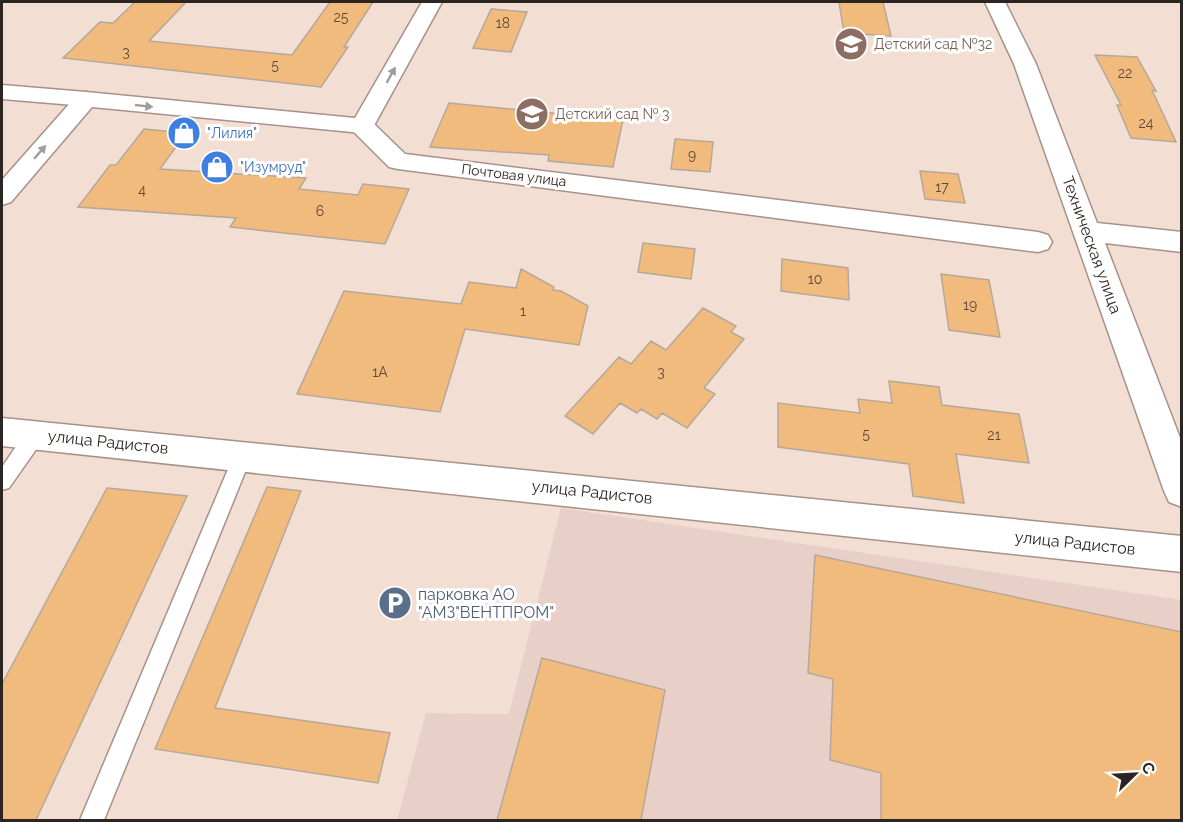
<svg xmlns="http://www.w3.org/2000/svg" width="1183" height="822" viewBox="0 0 1183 822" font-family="Raleway,sans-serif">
<rect width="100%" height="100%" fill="#f3ded4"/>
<path fill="#e8d0c9" d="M561,508l620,92v220h-784l29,-107 83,1z"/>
<path fill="#f1bb7e" stroke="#b6a899" stroke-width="1.5" d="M135,2h51l-37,39 143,14 38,-53h43l-29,45h4l-27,40 -258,-29 37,-36 13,1z
M839,2h44l8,34 -47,-3z
M491,9l36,3 -16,40 -38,-4z
M1095,55l42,2 19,34 -4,-1 24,52 -45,-4 -14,-33h4z
M449,103l174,17 -10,47 -65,-6 1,-6 -119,-8z
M144,129l42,4 -26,36 146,9 -7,11 59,6 5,-11 46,5 -24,55 -155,-17 6,-9 -158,-11 32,-42h6z
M675,139l38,3 -3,30 -39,-3z
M920,171l38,3 7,29 -40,-4z
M643,243l52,6 -4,30 -53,-7z
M782,259l66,9 1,32 -68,-9z
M521,269l33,18 -1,3 8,1 27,15 -9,39 -114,-16 -25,83 -143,-18 47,-103 117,13 8,-22 47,6z
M941,274l48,6 11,57 -51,-7z
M703,308l33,18 -5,6 13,7 -40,49 11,6 -28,34 -25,-15 -5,6 -16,-10 -4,4 -17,-10 -27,31 -28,-18 54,-59 12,7 20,-23 15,9z
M889,381l50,6 3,18 77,9 10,49 -73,-9 8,49 -51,-7 -4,-32 -131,-17v-44l82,10 -2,-14 34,4z
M267,487l34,4 -86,217 175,25 -12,50 -223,-34z
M107,488l80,8 -151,324h-34v-136z
M815,555l367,77v188h-301v-47l-51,-13 3,-81 -25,-6z
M542,658l123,32 -24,130h-144z"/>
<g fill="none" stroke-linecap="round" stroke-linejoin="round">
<defs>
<path id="service" d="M35,427l7,2 2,6 -2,6 -33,47 -7,2v-23l26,-38z
M243,447l7,2 2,6 -148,365h-24l154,-365 2,-6z"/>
<path id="minor" d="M985,2h20l31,62 61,159 85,9v20l-77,-9 77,200v64l-13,-5 -5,-11 -150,-427z
M2,85l84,7 8,2 4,5 -4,5 -8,2 -84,-7z
M362,119l9,2 34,33 633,78 10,3 4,7 -4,7 -10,3 -640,-83 -9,-2 -36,-36 -3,-5 3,-5z
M2,418l1180,118v36l-1180,-126z"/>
<path id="tertiary" d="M422,2h20l-71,129 -9,2 -270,-26 -81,95 -9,3v-25l76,-86 8,-2 269,26z"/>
</defs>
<use href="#service" stroke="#a69289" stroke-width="3"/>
<use href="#minor" stroke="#a69289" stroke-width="3"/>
<use href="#tertiary" stroke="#a69289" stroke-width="3"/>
<use href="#service" fill="#fff" fill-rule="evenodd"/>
<use href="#minor" fill="#fff" fill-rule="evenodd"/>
<use href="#tertiary" fill="#fff" fill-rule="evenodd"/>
</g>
<defs><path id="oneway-solid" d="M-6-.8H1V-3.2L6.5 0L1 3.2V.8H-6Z" transform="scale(1.5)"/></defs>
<g fill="#a09d9b">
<use href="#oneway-solid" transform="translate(391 75) rotate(-61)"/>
<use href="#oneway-solid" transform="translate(144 106) rotate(6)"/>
<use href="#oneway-solid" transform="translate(40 152) rotate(-49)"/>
</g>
<defs>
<symbol id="school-disc" viewBox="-11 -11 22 22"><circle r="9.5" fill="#8d6e63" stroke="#fff"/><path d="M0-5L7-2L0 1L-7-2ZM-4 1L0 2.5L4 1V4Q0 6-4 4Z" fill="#fff"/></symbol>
<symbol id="shop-disc" viewBox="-11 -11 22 22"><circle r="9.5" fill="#3f7fe0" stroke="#fff"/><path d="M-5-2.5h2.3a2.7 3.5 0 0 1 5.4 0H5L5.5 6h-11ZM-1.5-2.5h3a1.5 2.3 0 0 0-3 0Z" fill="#fff"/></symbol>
<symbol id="parking-disc" viewBox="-11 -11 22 22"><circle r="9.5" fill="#5c6f8a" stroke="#fff"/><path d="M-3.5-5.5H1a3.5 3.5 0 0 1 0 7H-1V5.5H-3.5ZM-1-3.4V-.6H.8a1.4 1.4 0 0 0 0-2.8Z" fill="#fff"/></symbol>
</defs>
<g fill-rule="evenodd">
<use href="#school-disc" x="832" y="25" width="38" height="38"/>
<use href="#school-disc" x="513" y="95" width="38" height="38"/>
<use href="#shop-disc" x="165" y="114" width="38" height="38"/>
<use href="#shop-disc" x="198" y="148" width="38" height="38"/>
<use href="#parking-disc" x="376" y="584" width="38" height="38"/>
</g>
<g text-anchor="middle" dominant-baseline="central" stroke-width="6" stroke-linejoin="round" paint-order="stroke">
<g font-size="14" fill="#5e4a38">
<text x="341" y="17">25</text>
<text x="503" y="23">18</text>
<text x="126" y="52">3</text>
<text x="275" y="65">5</text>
<text x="1125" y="73">22</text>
<text x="1146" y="123">24</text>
<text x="692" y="155">9</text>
<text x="942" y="187">17</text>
<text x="142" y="190">4</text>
<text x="320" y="211">6</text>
<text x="815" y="279">10</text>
<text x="970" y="305">19</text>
<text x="523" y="311">1</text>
<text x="380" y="372">1А</text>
<text x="661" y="372">3</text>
<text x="866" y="434">5</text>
<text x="994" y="435">21</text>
</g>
<g font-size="14" fill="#785e54" stroke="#fff" text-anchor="start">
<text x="874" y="44">Детский сад №32</text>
<text x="555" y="114">Детский сад № 3</text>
</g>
<g font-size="14" fill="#366cbe" stroke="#fff" text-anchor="start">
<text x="207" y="133">"Лилия"</text>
<text x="240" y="167">"Изумруд"</text>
</g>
<g font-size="14" fill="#2d2521" stroke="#fff">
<text transform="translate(514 175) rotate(7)">Почтовая улица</text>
</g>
<g font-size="16" fill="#2d2521" stroke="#fff">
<text transform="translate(1092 245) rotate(70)">Техническая улица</text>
<text transform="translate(108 442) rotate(6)">улица Радистов</text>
<text transform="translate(592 492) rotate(6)">улица Радистов</text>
<text transform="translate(1075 543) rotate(6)">улица Радистов</text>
</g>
<g font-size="16" fill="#4e5e75" stroke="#fff" text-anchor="start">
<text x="418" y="594">парковка АО<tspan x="418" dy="18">"АМЗ"ВЕНТПРОМ"</tspan></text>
</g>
</g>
<rect width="1183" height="822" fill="none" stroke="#2d2521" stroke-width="6"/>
<g transform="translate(1135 774) rotate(66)" stroke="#ffffff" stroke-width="4.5" paint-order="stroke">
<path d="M0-4.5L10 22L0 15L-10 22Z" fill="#2d2521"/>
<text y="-9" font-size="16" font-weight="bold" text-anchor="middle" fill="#2d2521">С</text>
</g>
</svg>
